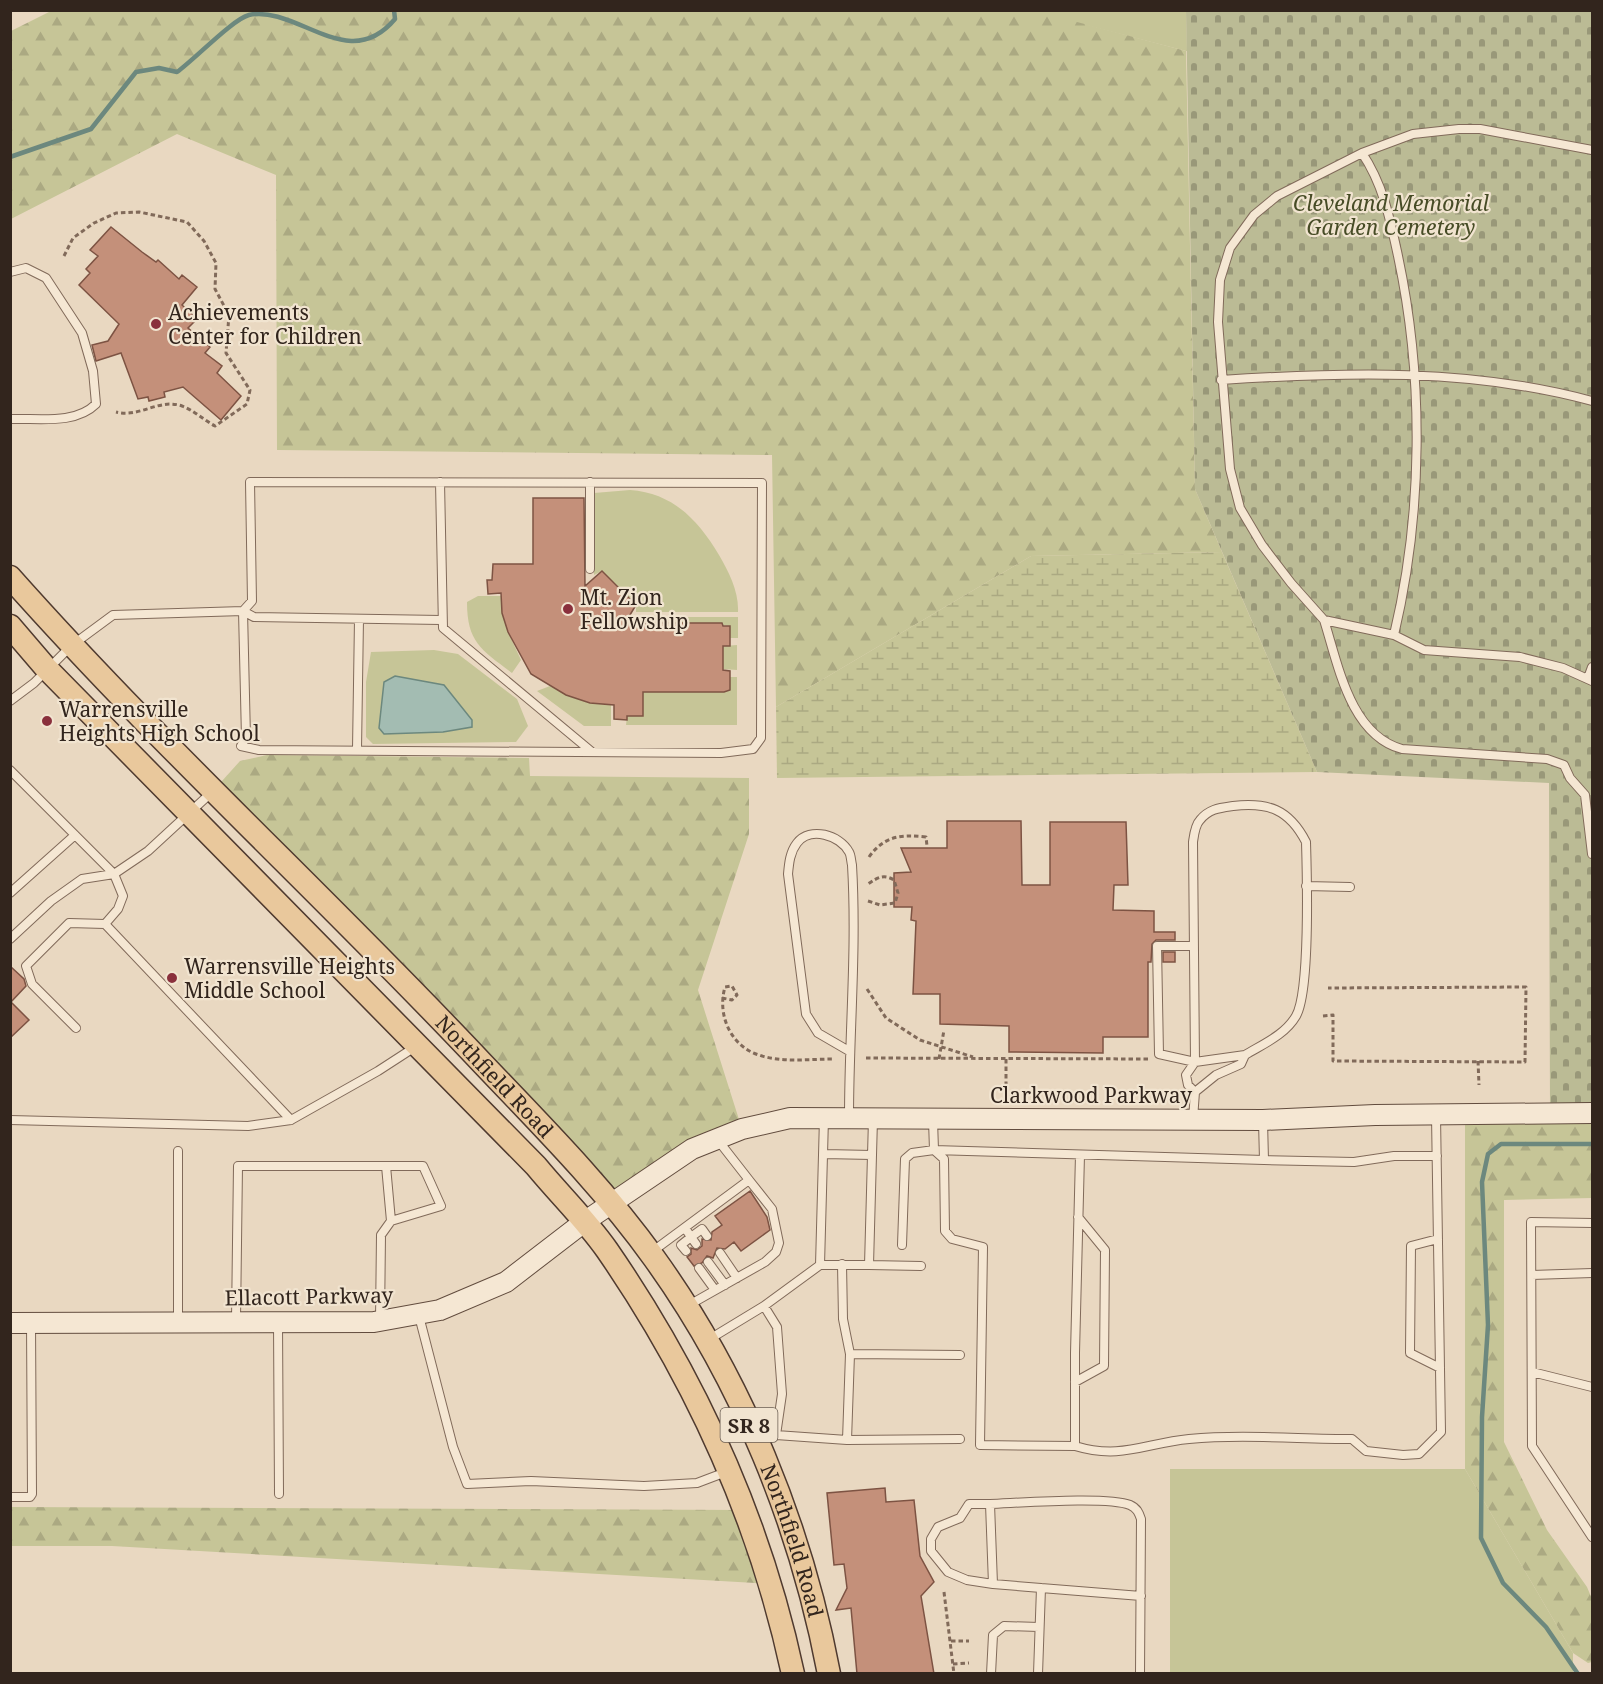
<svg xmlns="http://www.w3.org/2000/svg" width="1603" height="1684" viewBox="0 0 1603 1684" font-family="'Noto Serif',serif">
<defs>
<pattern id="forest-firs" width="22" height="20" patternUnits="userSpaceOnUse" patternTransform="scale(1.5)"><rect width="22" height="20" fill="#c6c597"/><path d="M5 1l3.5 6h-7zM16 11l3.5 6h-7z" fill="#aba982"/></pattern>
<pattern id="wetland-marsh" width="20" height="14" patternUnits="userSpaceOnUse" patternTransform="scale(1.5)"><rect width="20" height="14" fill="#c6c597"/><path d="M1 5h8M5 5V1M11 12h8M15 12V8" fill="none" stroke="#aba982"/></pattern>
<pattern id="cemetery-stones" width="16" height="16" patternUnits="userSpaceOnUse" patternTransform="scale(1.5)"><rect width="16" height="16" fill="#bbbb95"/><path d="M2 7V4a2 2 0 0 1 4 0v3zM10 15v-3a2 2 0 0 1 4 0v3z" fill="#999879"/></pattern>
</defs>
<rect width="100%" height="100%" fill="#e9d8c1"/>
<path fill="#c6c597" d="M1032,11h154l1,40h-1z
M630,490c43,3 68,30 89,65 10,17 20,37 19,57h-102v-7l-34,-34 -8,4v-82z
M478,596h23l7,36 13,28 -9,13c-30,-23 -45,-30 -45,-71z
M658,617h80v21h-8v-12l-7,-1 -1,-2h-64z
M737,645v25l-14,-1v-23z
M434,650l24,4 59,45 11,27 -12,16 -143,2 -7,-7v-55l5,-30z
M730,677h7v48h-111l1,-9h16v-24h80l7,-2z
M550,686l40,17 21,2v21h-27l-47,-35z
M1170,1469h295l108,184v20h-403z"/>
<path fill="url(#forest-firs)" d="M1032,10l154,41 9,438 27,63 -191,4 -255,151 -4,-252 -495,-5 -1,-275 -99,-41 -166,85v-188l40,-20z
M267,755l262,3 1,18 219,2v56l-51,156 44,139 -130,74 -399,-412 27,-30z
M1465,1119l127,3v76l-88,2v242l43,88 40,57 5,12v63l-4,1 -15,-10 -108,-184z
M11,1507l735,3 25,74 -659,-38h-101z"/>
<path fill="url(#wetland-marsh)" d="M1222,552l95,220 -540,6 -1,-71 255,-151z"/>
<path fill="url(#cemetery-stones)" d="M1186,11h406v1102h-42l-1,-330 -232,-11 -122,-283z"/>
<path fill="#a3bcb2" stroke="#6c887e" stroke-width="1.5" d="M395,676l49,9 28,35v7l-29,5 -59,2 -5,-6 5,-46z"/>
<g fill="none" stroke-linecap="round" stroke-linejoin="round">
<path stroke="#6c887e" stroke-width="4.5" d="M10,157l81,-28 45,-57 23,-4 18,4c18,-13 56,-53 72,-57 49,-10 99,60 146,4l-1,-9
M1578,1674l-32,-47 -43,-44 -22,-45 1,-121 6,-92 -6,-143 6,-28 13,-10h91"/>
</g>
<path fill="#c4907a" stroke="#7d5343" stroke-width="1.5" d="M111,227l31,25 14,10 2,-2 21,19 3,-4 15,12 -15,18 15,14 -9,9 22,19 -5,6 17,13 -5,7 24,23 -20,24 -38,-33 -19,5 1,5 -16,4 -1,-4 -10,2 -17,-46 -25,8 -4,-16 16,-4 11,-17 -40,-39 11,-12 -4,-4 12,-13 -8,-6z
M533,498h51l1,88 17,-15 34,34 -11,18h97l1,3h7v20h-7v24l7,1v19l-6,2h-81v24h-16v4l-13,-1v-14l-24,-2 -24,-8 -35,-21 -23,-42 -6,-19 -1,-20 -13,1 -1,-14h5l1,-16h40z
M947,821h74l1,64h28v-63h76l2,63h-14l-1,25 41,1v21h21v8h-19l-4,4 -1,18h-3v75h-45v16l-94,-1v-26l-69,-2v-30h-27l3,-73 -5,-1 1,-13h-18v-34l17,-1 -10,-24h46z
M1163,952h12v10h-12z
M10,966l14,13 2,7 -15,16 18,18 -19,18z
M750,1191l17,26 3,13 -29,21 -7,-9 -9,7 -8,-1 -4,10 -6,-2 -5,7 -8,3 -7,-9 4,-3v-6l6,2 5,-4v-7l9,1 1,-8 10,-7 -7,-9z
M885,1488l1,14 28,-2 6,56 14,26 -13,14 13,78h-77l-6,-66 -15,2 11,-22 -3,-24 -10,1 -7,-72z"/>
<g fill="none" stroke-linecap="round" stroke-linejoin="round">
<defs>
<path id="lane" d="M1592,150l-112,-21h-21l-46,5 -51,19 -85,43 -23,19 -24,33 -10,32 -2,42 12,147 10,39 22,37 29,38 33,37 70,15 30,15 96,7 43,11 29,13
M1362,153c21,31 28,66 36,103 26,122 25,257 -4,379
M10,272l16,-4 20,10 36,55 11,38 3,33c-21,21 -58,14 -86,15
M1221,380c124,-8 250,-12 371,21
M440,482l3,146 149,124
M590,482v87
M1324,620c14,44 26,115 78,129l145,10 17,6 6,13 15,17 7,59
M1588,678l4,-11
M10,701l24,-18 37,-37 42,-31 130,-4 3,127 -5,8 18,4 462,3 32,-4 8,-11 1,-255 -512,-1 2,119 -9,10 11,6 187,3
M357,749l2,-130
M10,770l104,104 9,22 -5,13 -13,15
M1306,886l44,1
M10,893l65,-58
M10,939l41,-38 31,-22 32,-5 34,-23 64,-59
M1194,946h-37l2,108 36,8 -2,-220c1,-7 2,-17 7,-22 9,-11 19,-12 33,-14 35,-4 56,3 73,36 1,33 4,150 -10,174 -11,19 -33,28 -51,39
M76,1028l-44,-44 -6,-18 43,-43 36,1 186,196
M849,1117c0,-84 8,-167 3,-252 -1,-4 -1,-10 -3,-13 -9,-17 -39,-26 -52,-9 -7,9 -8,20 -9,31l18,140 12,19 31,18
M1193,1119l2,-27 21,-17 25,-11 4,-9 -50,7 -9,13 2,10 7,7
M10,1120l238,6 43,-6 87,-49 37,-24
M933,1120l1,30 330,10 -1,-39
M178,1151v169
M824,1154l48,1 1,-36
M1264,1160l90,2 40,-6h43
M386,1166l5,55
M1592,1223l-61,-1 1,224 60,91
M685,1228l6,9 -10,8 5,6
M1438,1239l-27,7 -1,107 30,15
M696,1244l-5,-7 11,-8 5,7
M902,1245l3,-86 7,-6 22,-3 10,9 1,72 7,8 31,8 -3,198 95,1c46,14 71,-3 114,-7 53,-5 109,0 163,0l14,12 37,4 16,-1 22,-22 -5,-316
M653,1251l96,-71 -32,-41
M720,1253l17,25
M708,1262l17,23
M842,1264l1,55 7,35 110,1
M820,1265h49l3,-110
M869,1265l52,1
M699,1268l16,22
M1532,1275l60,-2
M689,1305l76,-43 11,-10 3,-9 -7,-34 -23,-29
M419,1316l34,131 14,37 64,-3 113,5 53,-3 29,-11
M236,1320l2,-154h185l18,40 -50,15 -10,14 -1,85
M278,1323l1,171
M708,1340l56,-34 56,-41 4,-147
M1532,1372l60,15
M1075,1382l29,-16 1,-116 -27,-33
M776,1435l71,5 113,-1
M847,1440l3,-86
M761,1442l15,-7 6,-41 -5,-67 -13,-21
M1075,1446v-93l5,-198
M10,1497h20l2,-3 -1,-171
M990,1504h-21l-9,14 -22,9 -7,12v12l17,21 19,8 26,4
M1041,1588l100,8
M991,1674l2,-39 11,-9 35,1
M1038,1674l3,-86 -48,-4 -3,-80c28,-1 118,-8 140,1 7,3 9,8 11,14l-1,155"/>
<path id="secondary" d="M10,1323l364,-1 66,-12 66,-28 78,-60 108,-73 50,-20 48,-11 473,2 112,-5 217,-2"/>
<g id="primary">
<path id="s1" d="M10,577c151,170 318,322 473,487 59,62 120,123 171,194 88,122 147,268 175,416"/>
<path d="M10,626l36,42 490,498c23,28 50,54 71,84 89,129 153,270 186,424"/>
</g>
</defs>
<use href="#lane" stroke="#816a5a" stroke-width="10"/>
<use href="#secondary" stroke="#624c3e" stroke-width="22"/>
<use href="#primary" stroke="#4f3a2f" stroke-width="25"/>
<path stroke="#816a5a" stroke-width="3" stroke-dasharray="4.5 3" stroke-linecap="butt" d="M64,256l9,-18 21,-15 22,-10 23,-1 48,10 17,19 12,22 -1,26 14,26 -3,38 24,37 -3,14 -32,22c-11,-6 -22,-16 -33,-20 -23,-8 -42,12 -66,6
M869,857c15,-21 32,-23 57,-20l1,9
M868,901l12,4 15,-2 3,-10 -4,-13c-10,-6 -16,-3 -26,4
M867,989l19,29 34,22 53,17
M722,998l10,2 5,-5 -5,-9 -7,1c-8,27 5,59 34,68 23,8 51,4 75,4
M1323,1016l10,-1v46l192,1 1,-75 -198,1
M866,1058l284,1
M939,1059l5,-29
M1006,1059v42
M1478,1061l1,24
M944,1592l10,82
M951,1641h18
M953,1664l16,-1"/>
<use href="#lane" stroke="#f5e7d3" stroke-width="8"/>
<use href="#secondary" stroke="#f5e7d3" stroke-width="20"/>
<use href="#primary" stroke="#e9c89c" stroke-width="22"/>
</g>
<g fill="#8a303c" stroke="#f1e4d0" stroke-width="2">
<circle cx="156" cy="324" r="6"/>
<circle cx="568" cy="609" r="6"/>
<circle cx="47" cy="721" r="6"/>
<circle cx="172" cy="978" r="6"/>
</g>
<g text-anchor="middle" dominant-baseline="central" stroke-width="4.5" stroke-linejoin="round" paint-order="stroke">
<rect fill="#f1e4d0" stroke="#6b5e53" stroke-width="1.5" x="720.5" y="1408" width="57" height="34" rx="4.5"/>
<g font-size="20" font-weight="bold" fill="#32251d">
<text x="749" y="1425">SR 8</text>
</g>
<g font-size="21" font-style="italic" fill="#474c26" stroke="#f1e4d0">
<text x="1391" y="203">Cleveland Memorial<tspan x="1391" dy="24">Garden Cemetery</tspan></text>
</g>
<g font-size="21" fill="#32251d" stroke="#f1e4d0" text-anchor="start">
<text x="168" y="312">Achievements<tspan x="168" dy="24">Center for Children</tspan></text>
<text x="580" y="597">Mt. Zion<tspan x="580" dy="24">Fellowship</tspan></text>
<text x="59" y="709">Warrensville<tspan x="59" dy="24">Heights High School</tspan></text>
<text x="184" y="966">Warrensville Heights<tspan x="184" dy="24">Middle School</tspan></text>
</g>
<g font-size="21" fill="#32251d" stroke="#f1e4d0">
<text stroke="none"><textPath href="#s1" startOffset="696">Northfield Road</textPath></text>
<text x="1091" y="1095">Clarkwood Parkway</text>
<text transform="translate(309 1296) rotate(-1)">Ellacott Parkway</text>
<text stroke="none"><textPath href="#s1" startOffset="1254">Northfield Road</textPath></text>
</g>
</g>
<rect width="1603" height="1684" fill="none" stroke="#32251d" stroke-width="24"/>
</svg>
